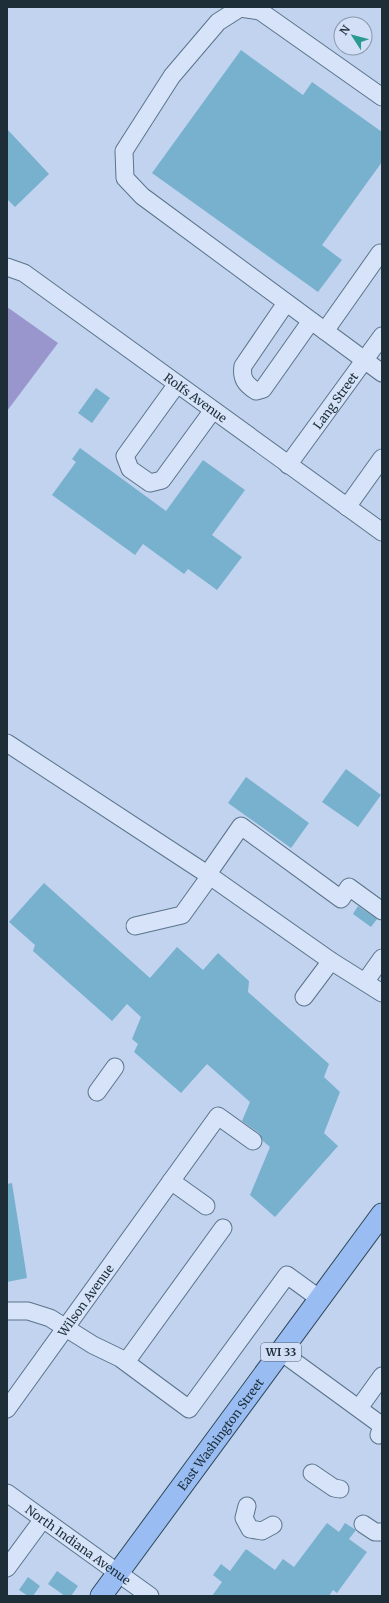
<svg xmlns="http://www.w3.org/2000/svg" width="389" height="1603" viewBox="0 0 389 1603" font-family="Merriweather,serif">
<rect width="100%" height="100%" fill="#c2d3ef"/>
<path fill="#9896cd" d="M7,307l51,36 -51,68z"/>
<path fill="#77b1ce" d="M241,50l62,45 9,-13 70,50v30l-60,83 20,15 -24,32 -166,-119z
M7,129l42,45 -34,33 -8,-8z
M96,388l14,10 -18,25 -14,-10z
M80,448l86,63 37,-51 42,30 -33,45 30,22 -25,33 -29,-21 -4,5 -41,-30 -8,11 -83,-60 24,-33 -4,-3z
M346,769l35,26 -23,32 -36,-25z
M246,777l63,46 -18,25 -63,-45z
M44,883l106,95 27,-31 26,23 15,-17 31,28 -1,11 81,72 -5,13 16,15 -16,41 14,13 -63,71 -25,-22 20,-48 -7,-6 -4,-8 -17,-12 8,-19 -43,-38 -26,29 -47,-41 4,-8 -6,-5 9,-22 -14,-13 -15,17 -79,-70 2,-6 -26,-23z
M358,906l19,13 -6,8 -18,-13z
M12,1183l15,95 -20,4v-98z
M327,1523l12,9 6,-9 11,7 -7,9 18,13 -30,41 -4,-3 -4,6h-117l10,-14 -9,-7 8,-11 9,7 16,-22 29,21 8,-11 11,8z
M57,1571l21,15 -7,10h-6l-17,-12z
M28,1577l12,9 -7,10h-5l-9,-6z"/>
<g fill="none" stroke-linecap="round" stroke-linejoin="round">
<defs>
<g id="minor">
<path d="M382,97l-122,-86 -20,-3 -22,14 -46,54 -48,75 1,27 17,18 240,177"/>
<path id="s1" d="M7,267l17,6 358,259"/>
<path d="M286,303l-43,63c-2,12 2,18 13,25l7,-2 48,-68"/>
<path d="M325,331l55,-78"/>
<path d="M177,384l-52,72 5,13 20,14 12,-3 51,-70"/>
<path id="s2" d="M288,465l94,-129"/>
<path d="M347,507l35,-49"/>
<path d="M7,743l203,133 121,85 51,32"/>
<path d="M207,875l34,-49 100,73 8,-12 33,24"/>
<path d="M135,926l47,-11 28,-39"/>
<path d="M365,982l17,-24"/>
<path d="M304,997l27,-36"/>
<path d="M97,1092l18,-25"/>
<path d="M171,1181l35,25"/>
<path d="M7,1311h21l22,7 43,27 27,13 69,51 98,-134 33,24"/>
<path d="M281,1352l96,70 5,5 -3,8"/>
<path d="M126,1362l97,-134"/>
<path d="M359,1408l23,-32"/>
<path id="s3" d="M7,1409l211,-293 35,25"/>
<path d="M312,1473l22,15 6,1"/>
<path id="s4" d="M7,1493l143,103"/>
<path d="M247,1506l-3,12 6,11 12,2 11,-6"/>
<path d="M363,1524l12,8h7"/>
<path d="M7,1568l36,-49"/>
</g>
<g id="major">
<path id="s5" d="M101,1596l281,-382"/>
</g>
</defs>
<use href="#minor" stroke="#597489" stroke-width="19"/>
<use href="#major" stroke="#2d4757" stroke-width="23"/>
<use href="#minor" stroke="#d6e3f9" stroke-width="17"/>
<use href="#major" stroke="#99bdf3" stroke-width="21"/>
</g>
<g text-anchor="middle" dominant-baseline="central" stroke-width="3" stroke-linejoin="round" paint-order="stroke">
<rect fill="#d2dff6" stroke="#536372" stroke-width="1" x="261" y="1343" width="40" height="18" rx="3"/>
<g font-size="11" font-weight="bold" fill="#1d2e39">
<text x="281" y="1352">WI 33</text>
</g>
<g font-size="12" fill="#1d2e39" stroke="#d2dff6">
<text stroke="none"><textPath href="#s1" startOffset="230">Rolfs Avenue</textPath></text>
<text stroke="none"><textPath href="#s2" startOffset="80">Lang Street</textPath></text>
<text stroke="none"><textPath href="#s3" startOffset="134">Wilson Avenue</textPath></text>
<text stroke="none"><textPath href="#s5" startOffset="201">East Washington Street</textPath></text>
<text stroke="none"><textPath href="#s4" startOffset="88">North Indiana Avenue</textPath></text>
</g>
</g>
<rect width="389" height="1603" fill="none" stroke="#1d2e39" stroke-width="16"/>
<g transform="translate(353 36) rotate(306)"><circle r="19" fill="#d2dff6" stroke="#8a98aa"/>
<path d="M0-3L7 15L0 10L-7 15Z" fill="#289a8f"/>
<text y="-6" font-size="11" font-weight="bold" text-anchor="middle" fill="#1d2e39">N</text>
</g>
</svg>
